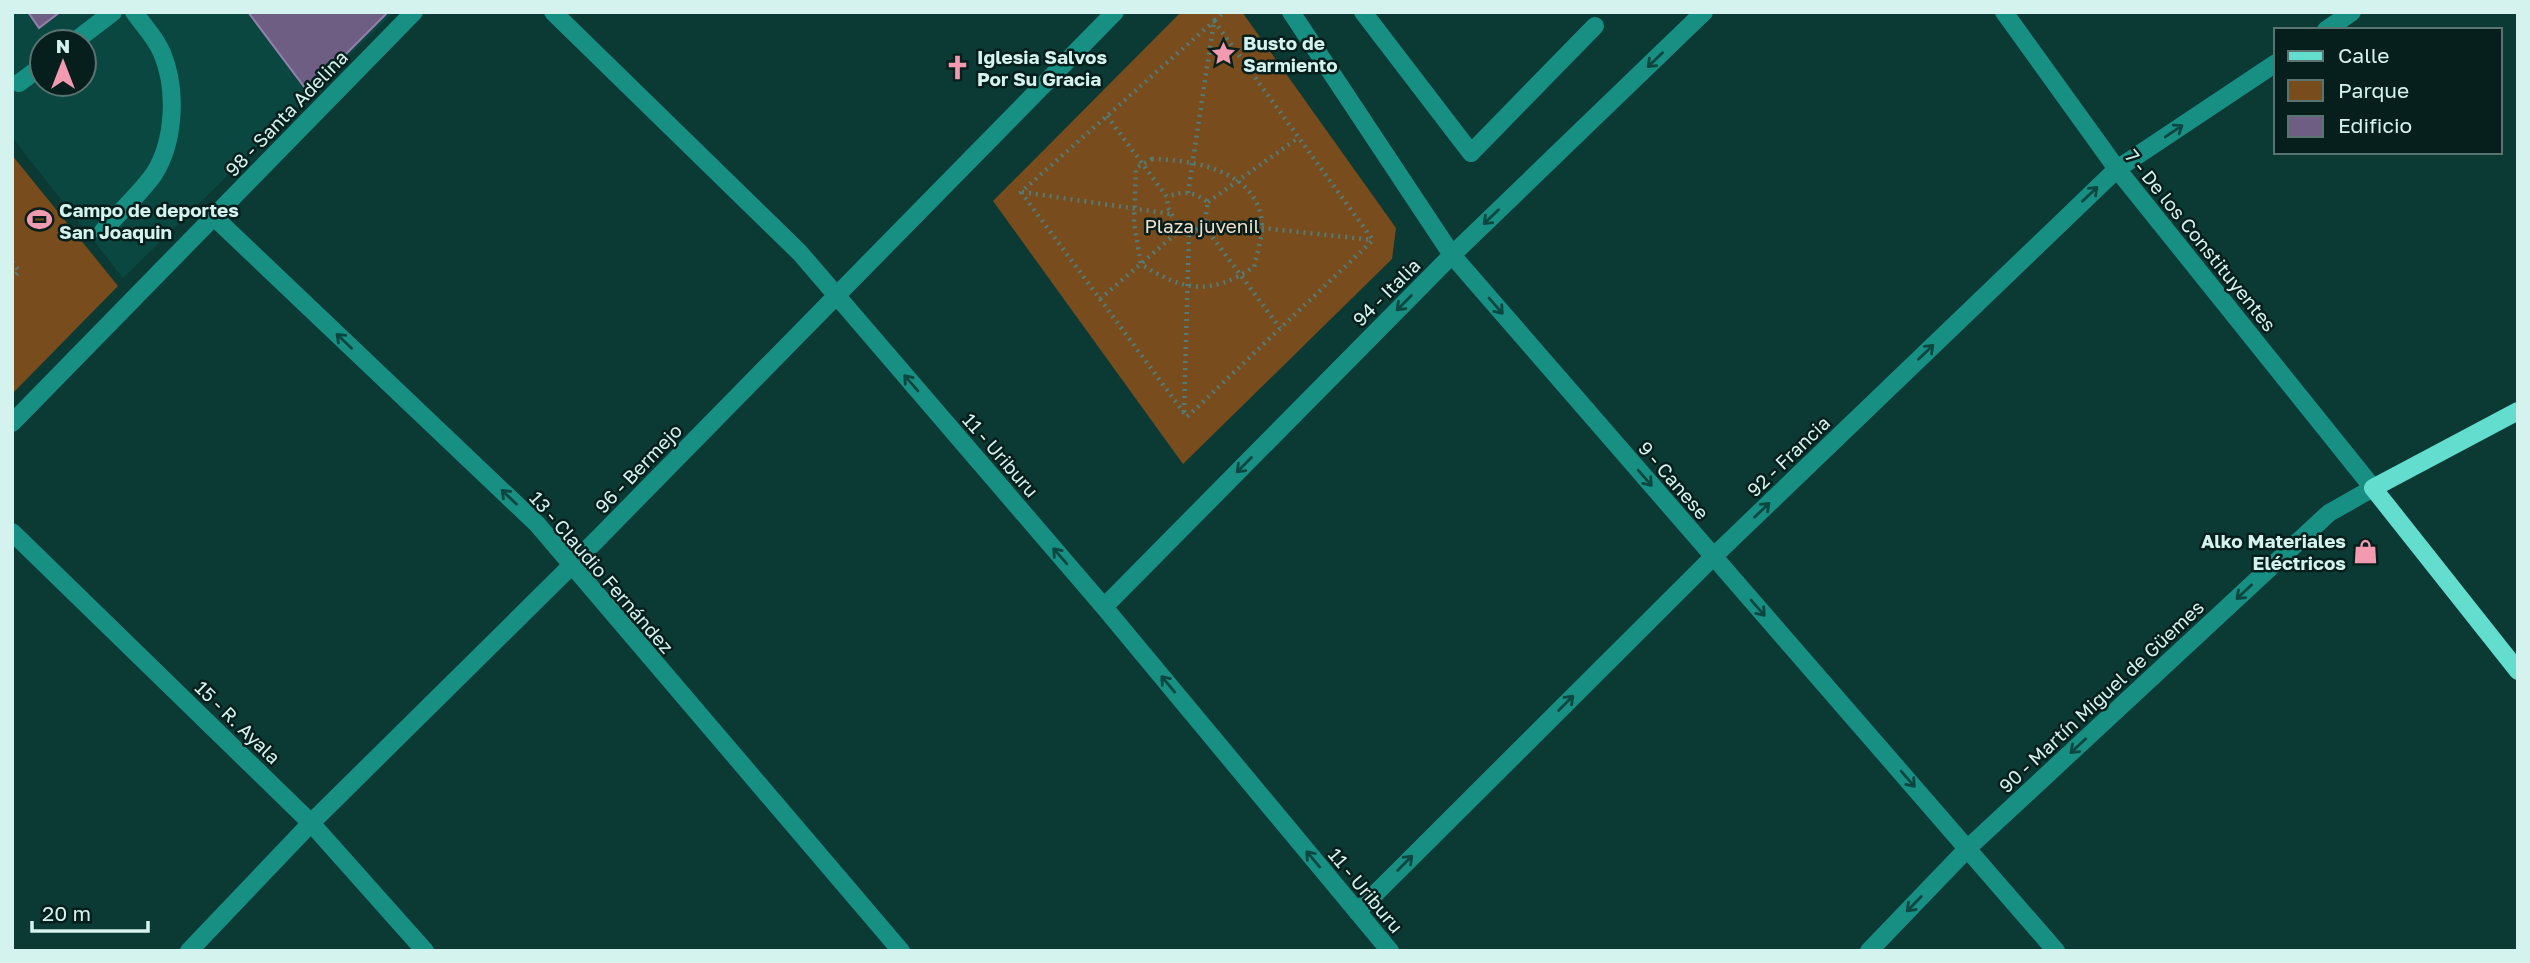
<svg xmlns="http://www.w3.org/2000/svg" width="2530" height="963" viewBox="0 0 2530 963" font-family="'Golos Text',sans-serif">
<rect width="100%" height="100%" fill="#0b3a35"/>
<path fill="#0b4741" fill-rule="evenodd" d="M12,12h382l-271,266 -111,-141zM42,42h42v42h-42z"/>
<path fill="#784c1c" d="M1181,12h61l154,216 -4,31 -209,205 -190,-263z
M12,155l106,131 -106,108z"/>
<path fill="#6f5e84" stroke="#9280a8" stroke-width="2" d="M28,12h32l-21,16z
M248,12h140l-80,80z"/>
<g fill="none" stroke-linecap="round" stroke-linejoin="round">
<path stroke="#537c77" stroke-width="4.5" stroke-dasharray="2 5" stroke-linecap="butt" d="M1214,21l159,219 -186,177 -166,-225z
M1107,116l60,81 1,11 12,22 9,3 15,-7 4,-24c-15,-10 -24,-12 -41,-5
M1152,159c41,1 107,11 110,66 0,14 -5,29 -8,42 -44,29 -71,24 -113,-3l-7,-41 2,-55z
M1022,192l149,22
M1188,193l26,-172 10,-9
M1208,202l90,-64
M1206,222l166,18
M1204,226l76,102
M12,262l7,9 -7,8
M1100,299l80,-69
M1184,412l5,-179"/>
<path stroke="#178f83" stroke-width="18" d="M553,12l247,241 304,354 286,344
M1291,12l161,243 604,696
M1363,12l108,141 124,-127
M2326,30l26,-18
M74,42l39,-30
M19,83l23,-17
M214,217l323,307 364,427
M103,231c16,-19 37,-37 51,-57 21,-33 23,-86 8,-121 -6,-15 -19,-28 -28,-41
M12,423l402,-411
M12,532l299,291 114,128
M1104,607l348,-352 252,-243
M1357,912l356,-355 404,-388 159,-106
M189,951l122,-128 260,-257 544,-554
M1869,951l99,-103 361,-335 44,-25 -256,-319 -113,-157"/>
<path stroke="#62ddce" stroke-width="18" d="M2518,411l-145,77 145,183"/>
</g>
<defs><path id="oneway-shaft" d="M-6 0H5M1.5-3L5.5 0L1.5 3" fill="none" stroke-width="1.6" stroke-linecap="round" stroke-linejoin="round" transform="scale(1.75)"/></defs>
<g stroke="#0c4640">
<use href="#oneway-shaft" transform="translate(1655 60) rotate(136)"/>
<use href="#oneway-shaft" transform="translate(2174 131) rotate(-34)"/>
<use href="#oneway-shaft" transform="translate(2090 194) rotate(-44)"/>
<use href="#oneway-shaft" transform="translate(1491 217) rotate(136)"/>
<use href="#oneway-shaft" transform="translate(1404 303) rotate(135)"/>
<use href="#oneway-shaft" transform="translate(1496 306) rotate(49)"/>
<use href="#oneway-shaft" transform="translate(344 341) rotate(-136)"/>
<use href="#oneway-shaft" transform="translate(1926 352) rotate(-44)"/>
<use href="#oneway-shaft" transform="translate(911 383) rotate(-131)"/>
<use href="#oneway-shaft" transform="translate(1244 465) rotate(135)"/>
<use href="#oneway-shaft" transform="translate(1645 478) rotate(49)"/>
<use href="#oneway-shaft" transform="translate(509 497) rotate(-136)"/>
<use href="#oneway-shaft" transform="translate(1762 510) rotate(-44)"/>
<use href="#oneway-shaft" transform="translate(1060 556) rotate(-131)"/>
<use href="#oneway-shaft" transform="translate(2244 592) rotate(137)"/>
<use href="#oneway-shaft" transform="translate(1758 608) rotate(49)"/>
<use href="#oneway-shaft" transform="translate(1168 684) rotate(-130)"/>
<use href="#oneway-shaft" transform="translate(1566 703) rotate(-45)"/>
<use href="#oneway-shaft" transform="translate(2078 746) rotate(137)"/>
<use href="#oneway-shaft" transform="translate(1908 779) rotate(49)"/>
<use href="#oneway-shaft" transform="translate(1313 859) rotate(-130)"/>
<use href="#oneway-shaft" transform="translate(1405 863) rotate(-45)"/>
<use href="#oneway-shaft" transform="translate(1914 904) rotate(134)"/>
</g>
<defs>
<symbol id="sight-bare" viewBox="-9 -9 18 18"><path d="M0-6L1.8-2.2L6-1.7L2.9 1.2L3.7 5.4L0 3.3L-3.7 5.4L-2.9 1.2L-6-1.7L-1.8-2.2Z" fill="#f29aaf" stroke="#061f1c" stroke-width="2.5" paint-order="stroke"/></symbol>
<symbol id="church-bare" viewBox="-9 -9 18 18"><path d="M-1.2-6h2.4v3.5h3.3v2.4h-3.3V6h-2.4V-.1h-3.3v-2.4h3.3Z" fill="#f29aaf" stroke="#061f1c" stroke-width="2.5" paint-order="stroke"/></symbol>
<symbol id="stadium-bare" viewBox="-9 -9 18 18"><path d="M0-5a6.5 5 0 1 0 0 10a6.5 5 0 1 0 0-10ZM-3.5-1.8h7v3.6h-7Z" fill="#f29aaf" stroke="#061f1c" stroke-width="2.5" paint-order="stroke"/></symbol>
<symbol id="shop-bare" viewBox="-9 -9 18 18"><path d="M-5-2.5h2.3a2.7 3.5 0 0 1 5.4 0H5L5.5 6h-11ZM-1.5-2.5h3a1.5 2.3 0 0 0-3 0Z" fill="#f29aaf" stroke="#061f1c" stroke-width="2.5" paint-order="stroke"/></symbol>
</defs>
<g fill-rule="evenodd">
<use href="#sight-bare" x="1206" y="36" width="35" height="35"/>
<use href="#church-bare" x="940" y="50" width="35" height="35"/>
<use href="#stadium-bare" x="22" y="202" width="35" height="35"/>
<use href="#shop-bare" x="2348" y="534" width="35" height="35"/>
</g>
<g text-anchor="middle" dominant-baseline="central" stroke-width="5" stroke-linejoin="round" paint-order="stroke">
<g font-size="19" font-weight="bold" fill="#d5f3ee" stroke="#061f1c" text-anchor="start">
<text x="1243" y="42">Busto de<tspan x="1243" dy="22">Sarmiento</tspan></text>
<text x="977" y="56">Iglesia Salvos<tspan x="977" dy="22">Por Su Gracia</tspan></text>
<text x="59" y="209">Campo de deportes<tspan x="59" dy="22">San Joaquin</tspan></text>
<text x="2346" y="540" text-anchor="end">Alko Materiales<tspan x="2346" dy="22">Eléctricos</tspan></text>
</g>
<g font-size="19" fill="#d5f3ee" stroke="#061f1c">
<text transform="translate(286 113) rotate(-46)">98 - Santa Adelina</text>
<text transform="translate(2201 240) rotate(51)">7 - De los Constituyentes</text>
<text transform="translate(1386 292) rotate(-45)">94 - Italia</text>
<text transform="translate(1001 455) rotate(49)">11 - Uriburu</text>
<text transform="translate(1788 456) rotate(-44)">92 - Francia</text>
<text transform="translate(638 468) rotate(-46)">96 - Bermejo</text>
<text transform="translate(1674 480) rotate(49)">9 - Canese</text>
<text transform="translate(602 572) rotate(49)">13 - Claudio Fernández</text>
<text transform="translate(2101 696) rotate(-43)">90 - Martín Miguel de Güemes</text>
<text transform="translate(238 722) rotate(44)">15 - R. Ayala</text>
<text transform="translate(1366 890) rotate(50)">11 - Uriburu</text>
</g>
<g font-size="19" fill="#f6dfca" stroke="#061f1c">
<text x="1202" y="225">Plaza juvenil</text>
</g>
</g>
<rect width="2530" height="963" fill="none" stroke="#d5f3ee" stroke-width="28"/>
<rect x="2274" y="28" width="228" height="126" fill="#061f1c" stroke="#597470" stroke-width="2"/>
<rect x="2288" y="51" width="35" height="10" fill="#62ddce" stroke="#597470" stroke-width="2"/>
<text x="2338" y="63" font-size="21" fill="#d5f3ee">Calle</text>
<rect x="2288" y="80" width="35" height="21" fill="#784c1c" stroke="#597470" stroke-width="2"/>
<text x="2338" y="98" font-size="21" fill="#d5f3ee">Parque</text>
<rect x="2288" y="116" width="35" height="21" fill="#6f5e84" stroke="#597470" stroke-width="2"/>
<text x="2338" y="133" font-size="21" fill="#d5f3ee">Edificio</text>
<g transform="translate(63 63)"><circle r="33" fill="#061f1c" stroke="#597470" stroke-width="2"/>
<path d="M0-5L12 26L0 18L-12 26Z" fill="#f29aaf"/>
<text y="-10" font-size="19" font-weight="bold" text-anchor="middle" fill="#d5f3ee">N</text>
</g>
<path d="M32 921v10h116v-10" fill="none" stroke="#d5f3ee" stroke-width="3.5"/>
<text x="42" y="921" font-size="21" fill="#d5f3ee" stroke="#061f1c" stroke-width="5" paint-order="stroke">20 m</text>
</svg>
